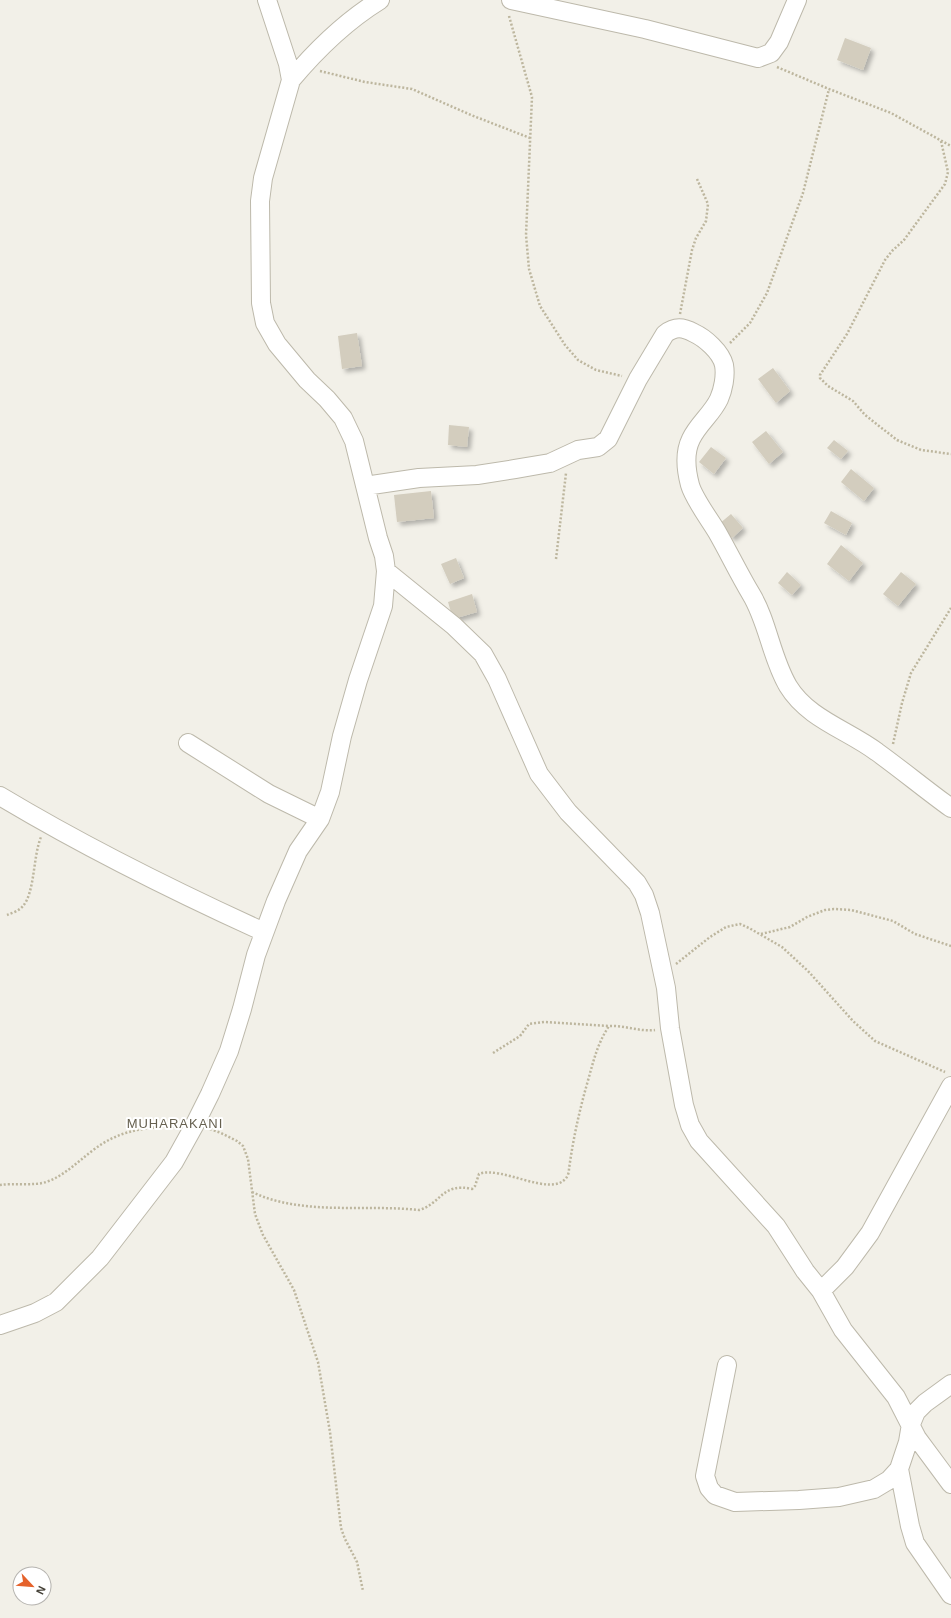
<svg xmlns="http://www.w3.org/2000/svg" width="951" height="1618" viewBox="0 0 951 1618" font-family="Arial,sans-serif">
<defs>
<filter id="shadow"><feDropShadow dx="3.5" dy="3.5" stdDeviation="2" flood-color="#0004"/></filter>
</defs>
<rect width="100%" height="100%" fill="#f2f0e8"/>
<path fill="#d3cdbe" filter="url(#shadow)" d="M845,38l26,10 -8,22 -26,-10z
M357,333l5,33 -20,3 -4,-33z
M773,368l17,23 -14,12 -18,-24z
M449,425l20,2 -2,20 -19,-2z
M766,431l17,21 -14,12 -17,-22z
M834,440l14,11 -7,8 -14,-11z
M711,447l15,11 -12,16 -15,-12z
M851,469l23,19 -10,13 -23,-19z
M431,491l3,27 -37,4 -3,-27z
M831,511l21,12 -6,12 -22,-12z
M731,514l12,14 -11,10 -13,-14z
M841,545l22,18 -14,18 -22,-17z
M456,558l8,20 -14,6 -9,-20z
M787,572l14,13 -9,10 -14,-12z
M901,572l15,12 -18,22 -15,-12z
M472,594l5,18 -24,7 -5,-17z"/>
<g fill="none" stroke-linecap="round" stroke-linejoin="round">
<defs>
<path id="minor" d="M511,0l134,29 113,29 13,-5 8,-11 18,-42
M291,80c26,-31 55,-59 89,-80
M365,486l54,-8 58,-3 38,-6 35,-6 28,-13 20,-3 10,-8 30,-60 27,-45c10,-8 18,-7 29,-1 11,5 27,19 30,32 2,11 -1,25 -5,34 -7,15 -21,25 -28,40 -7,14 -5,31 -1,46 4,14 20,35 27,47 12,21 22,42 34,62 17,28 20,63 37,92 20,33 60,44 89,66 25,18 49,38 74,56
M386,571l68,55 29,28 14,25 42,95 29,38 69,71 7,12 6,18 16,75 4,40 14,77 6,20 9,16 77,85 29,45 16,20 22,39 53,67 21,41 34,46
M188,743l81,51 51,25
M0,796c85,51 174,95 264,136
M821,1291l24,-24 25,-34 81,-147
M0,1325l35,-12 21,-11 44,-44 74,-96 20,-36 16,-32 19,-43 13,-42 14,-54 20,-54 22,-50 22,-32 10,-27 12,-56 16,-56 25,-74 3,-35 -2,-15 -6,-18 -24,-97 -11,-23 -16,-19 -20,-19 -30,-36 -12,-21 -4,-20 -1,-102 3,-23 28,-98 -3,-16 -21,-64
M727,1365l-22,111 4,12 6,7 20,7 64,-2 40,-3 35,-8 15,-9 10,-11 9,-27 3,-18 5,-12 9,-9 26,-19
M899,1469l11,57 5,17 36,52"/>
</defs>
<use href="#minor" stroke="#bdb9ab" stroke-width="20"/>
<path stroke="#bdb69e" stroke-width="2.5" stroke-dasharray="2 2" stroke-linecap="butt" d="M509,16l23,81 -6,138 3,34 11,37 25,39 13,15 18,10 26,6
M777,67l52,22 62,24 60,33
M320,71l45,11 47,7 59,26 59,23
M941,141l7,31 -3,12 -41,56 -12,11 -7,9 -38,74 -27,41v3l8,8 25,15 12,14 32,25 24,10 30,4
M680,314l12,-64 4,-12 10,-17 2,-17 -11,-25
M730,343l20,-20 17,-30 36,-100 26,-104
M556,559l10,-86
M893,744l9,-41 9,-30 40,-65
M7,915c5,-2 12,-4 16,-9 12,-14 10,-50 18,-69
M761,934l29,-7 17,-10 18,-7 9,-1 17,1 42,11 22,13 36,12
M676,964l34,-27 16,-10 14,-3 9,4 33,19 26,24 45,50 22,20 70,31
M493,1053l27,-17 9,-12 15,-2 65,4
M210,1129l11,4 16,8 6,5 5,13 7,55 8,21 31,55 24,72 12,70 11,96 4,11 12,23 6,29
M0,1185c13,-2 35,1 46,-3 18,-6 30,-19 46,-31 27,-21 50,-23 84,-25
M252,1192c50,24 113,12 167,18 22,-6 23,-28 53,-21l3,-3 4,-12c22,-9 72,24 87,4 2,-2 3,-6 3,-9 4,-29 10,-57 18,-85 6,-21 10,-40 22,-58 15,-1 31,6 46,4"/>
<use href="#minor" stroke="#fff" stroke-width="18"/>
</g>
<g text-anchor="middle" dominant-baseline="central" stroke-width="4" stroke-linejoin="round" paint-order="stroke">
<g font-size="13" letter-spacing="1" fill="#66604f" stroke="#fff">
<text x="175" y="1123">MUHARAKANI</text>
</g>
</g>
<g transform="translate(32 1586) rotate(116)"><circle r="19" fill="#ffffff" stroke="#b5b3af"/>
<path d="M0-3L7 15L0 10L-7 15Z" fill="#e5622b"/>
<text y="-6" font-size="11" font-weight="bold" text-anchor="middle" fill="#454137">N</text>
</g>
</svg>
